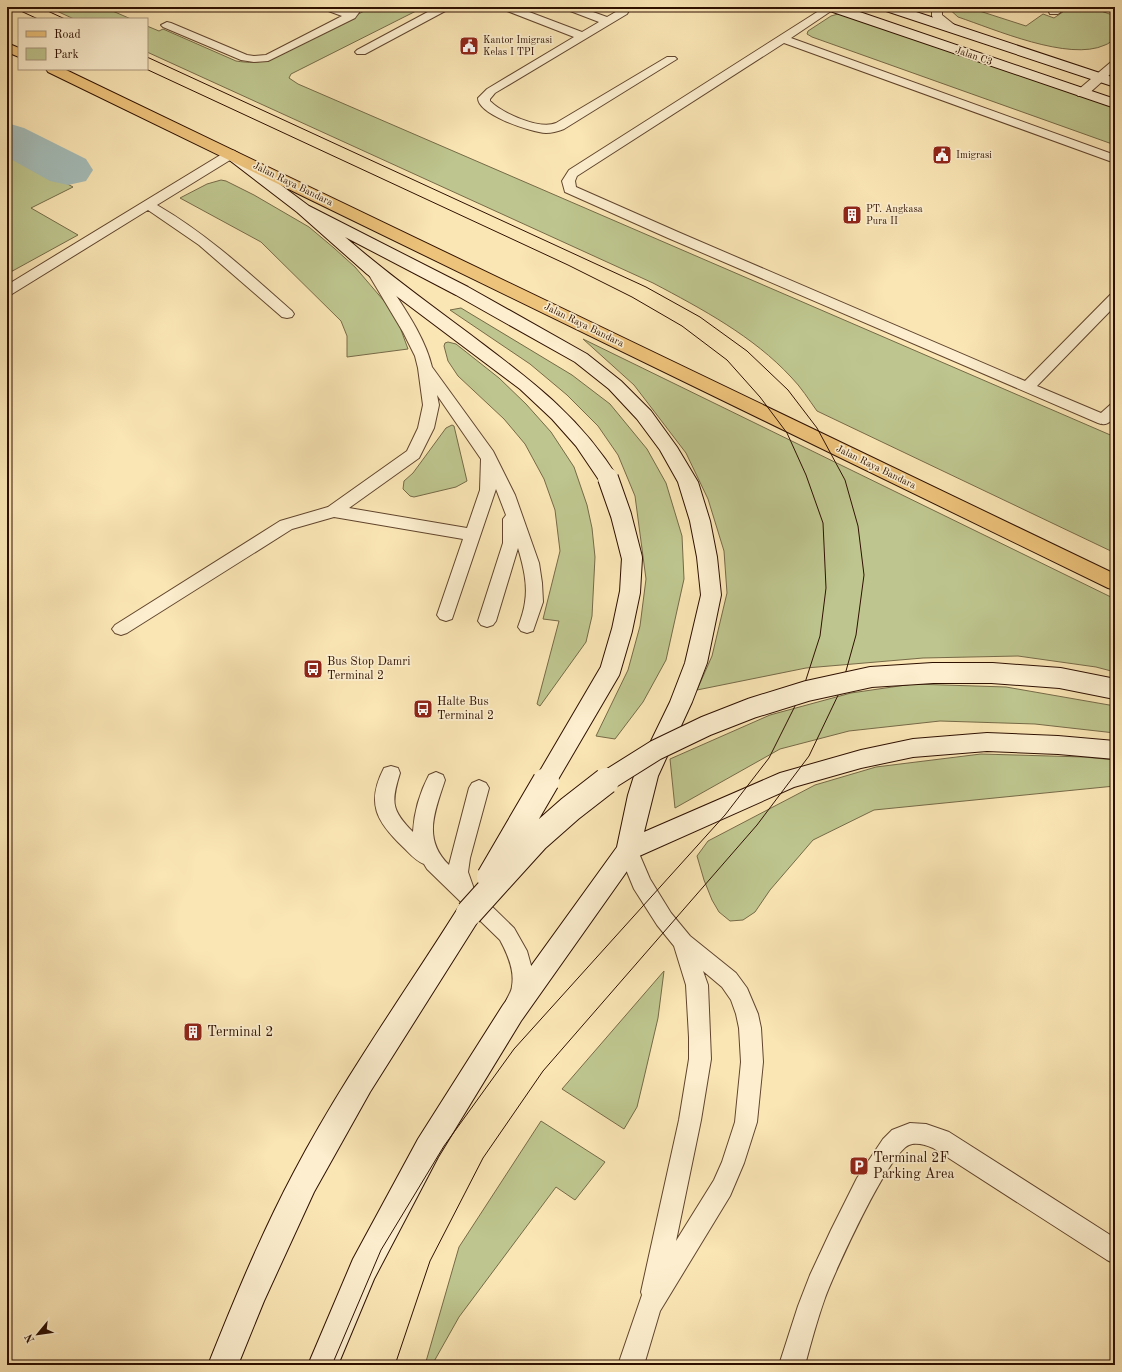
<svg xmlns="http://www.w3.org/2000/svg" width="1122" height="1372" viewBox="0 0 1122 1372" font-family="'Old Standard TT',serif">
<rect width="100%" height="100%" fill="#fae5b4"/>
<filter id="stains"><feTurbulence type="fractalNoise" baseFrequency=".005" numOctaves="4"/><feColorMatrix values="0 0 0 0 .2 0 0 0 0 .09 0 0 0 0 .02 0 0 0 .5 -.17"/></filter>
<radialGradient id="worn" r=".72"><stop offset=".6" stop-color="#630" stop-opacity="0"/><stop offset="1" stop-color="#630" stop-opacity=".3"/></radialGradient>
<path fill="#bec58e" stroke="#766a47" d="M48,7h63l-3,2 23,10h-57z
M372,7h52l-133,67 -2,4 9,6 817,353v116l-298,-142c-8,-11 -16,-24 -26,-34 -38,-41 -89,-68 -138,-94l-506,-231v-26l12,5 4,-2 73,32c13,2 22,2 35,-2z
M947,7h20l59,19 17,-12 11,4 16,-11h20l25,9v22c-3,2 -6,6 -10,7 -36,17 -111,-16 -147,-28z
M838,14l8,1 269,91v39l-303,-108 -5,-3 1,-3 23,-15z
M7,151l66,36 -42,21 47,27 -71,39z
M221,180l5,1 28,14 55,32 25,21 21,19 29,34 13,18 11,30 -61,8v-21l-6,-15 -80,-79 -81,-44 27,-14z
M461,308l111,67 38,29 37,45 19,34 16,53 2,43 -18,81 -23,42 -28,37 -19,-3 32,-66 12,-44 6,-47 -11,-83 -17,-41 -20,-29 -31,-31 -37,-31 -80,-54z
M583,339l532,260v73l-19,-5 -78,-11 -95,2 -117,10 -109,22 15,-34 15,-63 -3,-42 -16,-52 -22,-46 -52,-68z
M448,342l8,2 43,34 27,26 25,28 23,35 13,38 5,23 3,29 -3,59 -6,26 -46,64 -3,-2 22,-83 -16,-2 17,-68 -5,-41 -11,-31 -19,-35 -21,-25 -46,-43 -10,-15 -4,-15 1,-3z
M452,425l2,1 13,55 -11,6 -42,10 -4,-1 -7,-7 1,-8 9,-8 33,-45z
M913,684l93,3 109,19v27l-80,-9 -95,-3 -91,10 -69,18 -105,59 -5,-49 100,-44 81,-22z
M981,754l103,3 31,3v26l-241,24 -61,30 -43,50 -15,22 -12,8 -13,1 -11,-9 -7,-12 -8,-20 -7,-24 11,-15 107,-56 61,-18z
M664,971l-6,47 -15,64 -6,25 -13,22 -62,-40z
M541,1121l64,41 -30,38 -19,-13 -97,130 -27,48h-7l34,-118z"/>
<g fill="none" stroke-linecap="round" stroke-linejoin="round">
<path fill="#a4bcb8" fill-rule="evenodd" d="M7,123l17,5 62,31 7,11 -7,11 -18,4 -18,-4 -43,-24z"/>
<defs>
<path id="lane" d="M322,7h15l12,4 3,-4h11l-8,11 -87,43 -14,1 -13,-2 -78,-33 -2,-2 6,-3 4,1 76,32 7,1 12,-1 76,-39 -19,-7z
M437,7h13l-1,2 -84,45h-8l-2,-2 2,-2z
M501,7h15l66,25 17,-10 -34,-13 -1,-2h15l28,10 12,-7 2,-3h10l-4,7 -132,79 -5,6v2c12,12 49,29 66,22l111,-66h8l2,2 -113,70c-5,2 -12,4 -18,4 -15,-1 -68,-18 -68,-35l9,-9 87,-52 -72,-28z
M825,7h12l-46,31 324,117v8l-331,-120 -207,133 -2,5 1,6 102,45 347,149 85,-86 5,-1v12l-78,80 64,27 9,-8 5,-2v14c-6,6 -9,9 -17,6l-430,-185 -103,-46 -3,-11 7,-11z
M932,7h10v8l15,12 2,2 -2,2h-8l-16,-13 -1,-2z
M1054,7h13l-9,7h-8l-1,-2z
M1106,7h9v6l-4,-1z
M1115,61v9l-29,26h-8l-2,-3 2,-3 33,-28z
M231,150l4,1 2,3 -2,3 -78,48c50,29 92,68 135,106l2,3 -2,3 -5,1 -5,-1 -83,-72 -51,-35 -136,84 -5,1v-10l220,-134z
M373,266l5,1 2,3c18,30 44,63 52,97l61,84 22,44 24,68 3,20 1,19 -10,29 -6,2 -6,-2 -3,-4c3,-8 6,-17 7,-25 3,-18 -2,-37 -7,-54l-22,73 -3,4 -6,2 -6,-2 -3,-4 25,-78v-24l3,-4 -10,-26 -44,130 -6,2 -6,-2 -3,-4 26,-76 -129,-22 -42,12 -165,104 -6,2 -6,-2 -3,-4 3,-4 165,-104 48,-14 79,-56 11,-23 5,-23 -5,-37 -3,-12 -12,-24 -37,-62 2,-3zM437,395l44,64 -1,31 -13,38 -118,-20 70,-50 15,-30 5,-23z
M391,766l7,2 2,5c-9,29 -9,37 13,59 1,-19 7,-40 16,-57l7,-3 7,3 2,5c-10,31 -23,59 4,85l20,-77 3,-5 7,-3 7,3 3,5 -19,70 -2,14 6,17 40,39 13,23 5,18 2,17 -9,22 -8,3 -8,-3 -3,-7c2,-5 6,-10 6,-15 3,-16 -5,-33 -12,-46l-73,-71 -3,-5c-8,-3 -15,-11 -21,-17 -27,-26 -37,-44 -19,-79z
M628,842l7,2 15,35 21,34 19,23 46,37 11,15 11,26 3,14 2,34 -6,60 -13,41 -14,33 -70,115 -16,54h-26l24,-70 -1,-3 38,-172 10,-61v-22l-3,-52 -12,-39 -17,-21 -23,-36 -16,-39 3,-6zM703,971l19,16 9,13 5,14 3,14 2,34 -6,60 -13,40 -8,18 -38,61 25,-121 10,-61 -3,-74z
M910,1123l16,1 23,8 166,106v26l-8,-4 -174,-112c-7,-3 -17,-6 -24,-3 -21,9 -75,128 -84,153 -8,22 -14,45 -20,67h-26l19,-59 12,-31 21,-45 26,-52 26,-39 9,-9z"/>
<path id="secondary" d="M825,7h20l270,92v9l-288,-98z
M881,7h20l214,71v9l-232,-77z
M233,151l5,2 71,53 159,81 119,67 34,27 30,30 26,36 21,35 12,39 7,36 4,38 -14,68 -15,39 -34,74 -14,56 136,-59 81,-23 52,-11 74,-6 71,3 57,5v18l-57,-5 -71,-3 -74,6 -52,11 -67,19 -157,70 -116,164 -83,136 -64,122 -36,86h-30l45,-106 65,-120 85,-134 114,-158 11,-52 6,-19 36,-74 15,-39 16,-68 -4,-38 -7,-36 -12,-39 -18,-32 -23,-31 -28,-30 -34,-27 -119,-67 -111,-58c40,35 83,66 126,98 59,45 107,79 147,143l-3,5 -7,1 -7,-1 -25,-37 -24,-27 -32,-30 -153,-115 -70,-62 -69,-53 -3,-3 3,-3z
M469,902l9,3 3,8 -3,8 -108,171 -56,100 -50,109 -26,64h-30c26,-65 53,-131 86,-193 49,-93 110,-178 166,-267z"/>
<path id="primary" d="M7,43l12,5v9l-12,-5z
M46,69h18l1051,505v16l-7,-2 -1060,-516z"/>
</defs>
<use href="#lane" stroke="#61452d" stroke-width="2"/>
<use href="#secondary" stroke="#2e1000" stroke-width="2"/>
<use href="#primary" stroke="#2e1000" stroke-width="2"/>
<use href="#lane" fill="#fceece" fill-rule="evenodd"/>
<use href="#secondary" fill="#fceece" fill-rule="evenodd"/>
<use href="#primary" fill="#edc27a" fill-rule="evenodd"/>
<path stroke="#2e1000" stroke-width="1" d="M12,7l26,12
M39,7l26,12
M147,57l499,230 54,30 47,34 41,39 29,38 28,52 13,46 6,49 -8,60 -15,54 -32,67 -52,69 -214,246 -60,87 -53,103 -35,104
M146,69l422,196 64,32 50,29 45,34 33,37 27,36 19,42 17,48 3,65 -6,48 -18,56 -33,66 -44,57 -211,234 -70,97 -63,104 -49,115"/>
<defs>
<path id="secondary-bridge-far1" d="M545,782l65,-111 12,-41 8,-38 2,-34 -11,-43 -13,-37
M605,782l51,-32 50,-24 46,-18 55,-17 64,-14 62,-4h59l68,5 55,11"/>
<path id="secondary-bridge" d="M490,877l56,-96
M469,913l67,-74 34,-30 36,-28"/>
</defs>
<use href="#secondary-bridge-far1" stroke="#2e1000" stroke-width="22" stroke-linecap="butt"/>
<use href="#secondary-bridge" stroke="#2e1000" stroke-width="28" stroke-linecap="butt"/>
<use href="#secondary-bridge-far1" stroke="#fceece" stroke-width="20"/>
<use href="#secondary-bridge" stroke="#fceece" stroke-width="26"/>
</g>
<defs>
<symbol id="civic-square" viewBox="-11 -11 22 22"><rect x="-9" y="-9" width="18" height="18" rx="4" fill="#8f2418" stroke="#fceece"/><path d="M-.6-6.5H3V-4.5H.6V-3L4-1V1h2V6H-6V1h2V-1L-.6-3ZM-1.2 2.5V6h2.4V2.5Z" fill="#fff"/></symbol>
<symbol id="building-square" viewBox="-11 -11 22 22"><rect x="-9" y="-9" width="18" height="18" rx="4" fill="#8f2418" stroke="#fceece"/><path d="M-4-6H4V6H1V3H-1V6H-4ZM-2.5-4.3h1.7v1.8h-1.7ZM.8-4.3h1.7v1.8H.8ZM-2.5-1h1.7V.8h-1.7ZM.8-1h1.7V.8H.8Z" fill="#fff"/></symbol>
<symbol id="bus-square" viewBox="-11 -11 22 22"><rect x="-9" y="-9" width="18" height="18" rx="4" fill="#8f2418" stroke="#fceece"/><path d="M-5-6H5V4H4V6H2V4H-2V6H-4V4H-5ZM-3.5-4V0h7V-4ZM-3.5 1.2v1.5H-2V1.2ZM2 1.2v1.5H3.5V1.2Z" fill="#fff"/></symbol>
<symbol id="parking-square" viewBox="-11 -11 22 22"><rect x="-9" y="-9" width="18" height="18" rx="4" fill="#8f2418" stroke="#fceece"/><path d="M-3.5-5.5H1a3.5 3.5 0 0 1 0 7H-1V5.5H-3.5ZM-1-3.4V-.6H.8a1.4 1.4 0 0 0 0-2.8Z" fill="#fff"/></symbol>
</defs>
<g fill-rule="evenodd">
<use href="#civic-square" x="458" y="35" width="22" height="22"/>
<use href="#civic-square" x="931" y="144" width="22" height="22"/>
<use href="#building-square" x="841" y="204" width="22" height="22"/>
<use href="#bus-square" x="302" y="658" width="22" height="22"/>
<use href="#bus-square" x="412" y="698" width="22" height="22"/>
<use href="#building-square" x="182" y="1021" width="22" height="22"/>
<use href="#parking-square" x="848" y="1155" width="22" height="22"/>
</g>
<g text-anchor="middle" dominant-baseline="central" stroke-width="3.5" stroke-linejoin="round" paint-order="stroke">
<g font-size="10" fill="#2e1000" stroke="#fceece" text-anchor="start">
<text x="483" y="40">Kantor Imigrasi<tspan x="483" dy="12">Kelas I TPI</tspan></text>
<text x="956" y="155">Imigrasi</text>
<text x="866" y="209">PT. Angkasa<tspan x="866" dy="12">Pura II</tspan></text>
</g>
<g font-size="10" fill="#2e1000" stroke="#fceece">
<text transform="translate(974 56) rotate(19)">Jalan C3</text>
<text transform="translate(293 184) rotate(26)">Jalan Raya Bandara</text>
<text transform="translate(584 325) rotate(26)">Jalan Raya Bandara</text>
<text transform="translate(876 467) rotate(26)">Jalan Raya Bandara</text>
</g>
<g font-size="12" fill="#2e1000" stroke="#fceece" text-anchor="start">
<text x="327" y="662">Bus Stop Damri<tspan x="327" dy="14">Terminal 2</tspan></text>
<text x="437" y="702">Halte Bus<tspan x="437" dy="14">Terminal 2</tspan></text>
</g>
<g font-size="14" fill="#2e1000" stroke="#fceece" text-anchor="start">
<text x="207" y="1032">Terminal 2</text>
<text x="873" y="1158">Terminal 2F<tspan x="873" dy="16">Parking Area</tspan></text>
</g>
</g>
<rect width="1122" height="1372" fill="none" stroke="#fae5b4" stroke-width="24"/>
<rect x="8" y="8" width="1106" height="1356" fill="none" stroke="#2e1000" stroke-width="2"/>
<rect x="12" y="12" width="1098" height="1348" fill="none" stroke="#2e1000"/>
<rect x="18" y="18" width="130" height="52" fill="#fceece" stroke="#aa957c"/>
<rect x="26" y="31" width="20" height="6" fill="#edc27a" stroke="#aa957c"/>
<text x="54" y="38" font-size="12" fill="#2e1000">Road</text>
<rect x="26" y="48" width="20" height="12" fill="#bec58e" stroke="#aa957c"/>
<text x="54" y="58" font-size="12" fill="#2e1000">Park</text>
<g transform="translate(38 1334) rotate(241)" stroke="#fceece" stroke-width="3" paint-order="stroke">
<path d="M0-3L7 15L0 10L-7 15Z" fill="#2e1000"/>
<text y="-6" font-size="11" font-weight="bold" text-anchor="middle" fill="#2e1000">N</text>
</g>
<rect width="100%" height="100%" filter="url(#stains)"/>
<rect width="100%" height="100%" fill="url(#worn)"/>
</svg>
